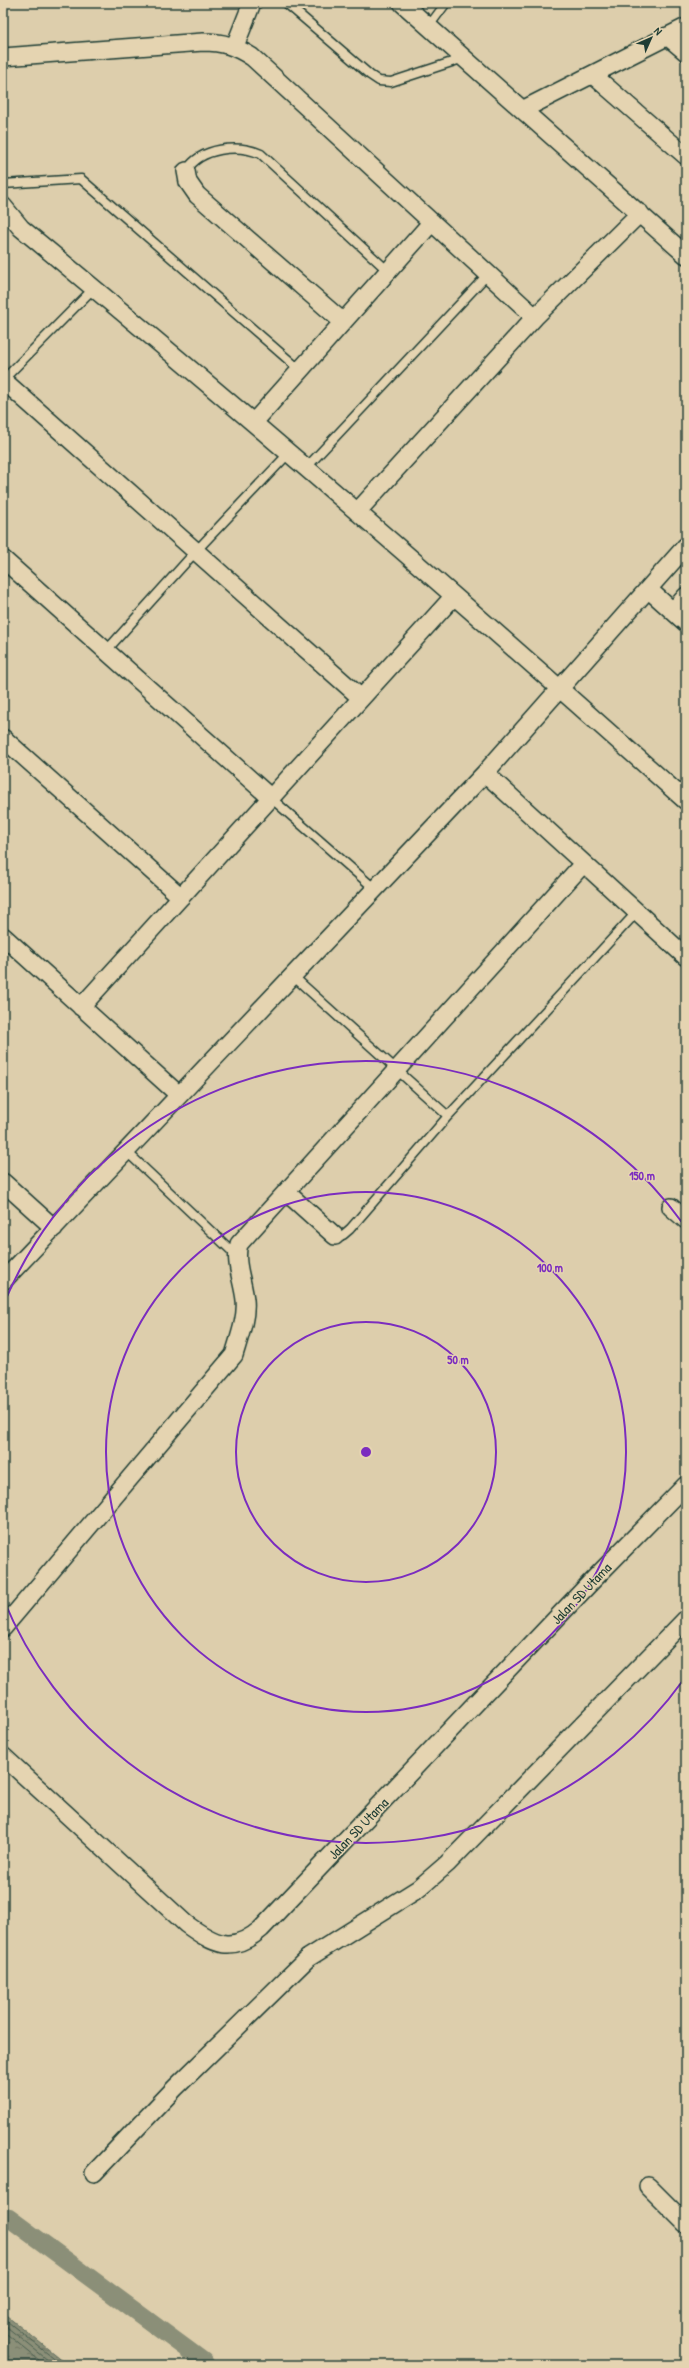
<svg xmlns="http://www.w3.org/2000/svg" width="689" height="2368" viewBox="0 0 689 2368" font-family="'Patrick Hand',sans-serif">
<defs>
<pattern id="water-ripples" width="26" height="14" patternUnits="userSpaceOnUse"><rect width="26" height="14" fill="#8b8f78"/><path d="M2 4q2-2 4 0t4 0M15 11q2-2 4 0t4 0" fill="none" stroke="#717663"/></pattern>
</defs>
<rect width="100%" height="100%" fill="#ddceac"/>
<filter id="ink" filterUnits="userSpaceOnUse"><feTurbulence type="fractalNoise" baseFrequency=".025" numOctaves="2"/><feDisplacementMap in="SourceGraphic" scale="8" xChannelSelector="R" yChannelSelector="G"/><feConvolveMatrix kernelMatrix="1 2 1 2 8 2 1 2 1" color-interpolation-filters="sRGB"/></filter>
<g filter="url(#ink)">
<path fill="url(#water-ripples)" stroke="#606e5d" d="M3,2313l65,52h-65z"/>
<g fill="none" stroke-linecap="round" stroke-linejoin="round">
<path stroke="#4a5e4f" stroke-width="1" d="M3,2318l59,47
M3,2324l51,41
M3,2331l42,34"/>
<path stroke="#8b8f78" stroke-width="18" d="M3,2217l6,1 194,143 3,4"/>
<defs>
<path id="lane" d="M286,3l84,72 9,6 12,1 73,-24
M429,26l17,-23
M186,171c15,-24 52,-27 75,-17l127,117
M3,184l78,-5 219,191
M3,380l91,-92
M306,468l182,-194
M106,651l91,-101 92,-97
M271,798l104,91
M293,976l155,140
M126,1151l110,104
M335,1236l8,-1 7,-6 98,-113 188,-203"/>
<path id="street" d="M402,3l284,252
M667,36l19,16
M235,46l17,-43
M3,57l200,-15c20,0 32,4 49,15l283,260
M593,75l93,81
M524,109l162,-82
M186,171l2,11 9,13 146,127
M3,206l18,22c226,186 447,378 665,573
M3,380l358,318
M254,422l178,-200
M357,512l178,-195 105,-104
M3,559l268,239
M648,589l38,34
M673,611l13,-15
M3,738l178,159
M485,773l201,184
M3,936l176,159
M81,1007l373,-411
M3,1182l51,46
M286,1192l49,44
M671,1207l15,13
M3,1281l482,-508 201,-227
M3,1628l231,-273c5,-17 13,-38 11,-55 -2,-19 -11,-38 -6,-56l344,-380
M3,1756l183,168c29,21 46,30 75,5l329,-346 96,-98
M94,2173l81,-85 133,-130 110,-69 29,-25 239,-245
M648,2186l38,38"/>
</defs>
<use href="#lane" stroke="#1f3d34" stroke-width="11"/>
<use href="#street" stroke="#1f3d34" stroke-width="20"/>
<use href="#lane" stroke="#e5d4b1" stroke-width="8"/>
<use href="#street" stroke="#e5d4b1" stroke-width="17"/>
</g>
</g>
<g fill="none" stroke="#7b2cbf" stroke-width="2">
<circle cx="366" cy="1452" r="130"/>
<circle cx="366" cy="1452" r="260"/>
<path d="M684 1679A391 391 0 0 1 3 1598M3 1306A391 391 0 0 1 684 1225"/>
</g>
<g text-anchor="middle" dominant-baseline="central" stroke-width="3" stroke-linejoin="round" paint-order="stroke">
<g font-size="14" fill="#1f3d34" stroke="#e5d4b1">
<text transform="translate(581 1593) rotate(-46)">Jalan SD Utama</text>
<text transform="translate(358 1828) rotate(-46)">Jalan SD Utama</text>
</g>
</g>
<circle cx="366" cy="1452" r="6" fill="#7b2cbf" stroke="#e5d4b1" stroke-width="2"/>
<g font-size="12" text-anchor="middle" font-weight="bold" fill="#7b2cbf" stroke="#e5d4b1" stroke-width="3" stroke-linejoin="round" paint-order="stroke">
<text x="642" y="1180">150 m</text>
<text x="550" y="1272">100 m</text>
<text x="458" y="1364">50 m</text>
</g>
<rect width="689" height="2368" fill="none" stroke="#e5d4b1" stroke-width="16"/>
<rect x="8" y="8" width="673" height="2352" fill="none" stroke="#1f3d34" stroke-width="1.5" filter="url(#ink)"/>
<g transform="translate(651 38) rotate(45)" stroke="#e5d4b1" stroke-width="3" paint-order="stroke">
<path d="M0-3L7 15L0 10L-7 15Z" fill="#1f3d34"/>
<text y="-6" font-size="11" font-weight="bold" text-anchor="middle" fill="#1f3d34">N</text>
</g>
</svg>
